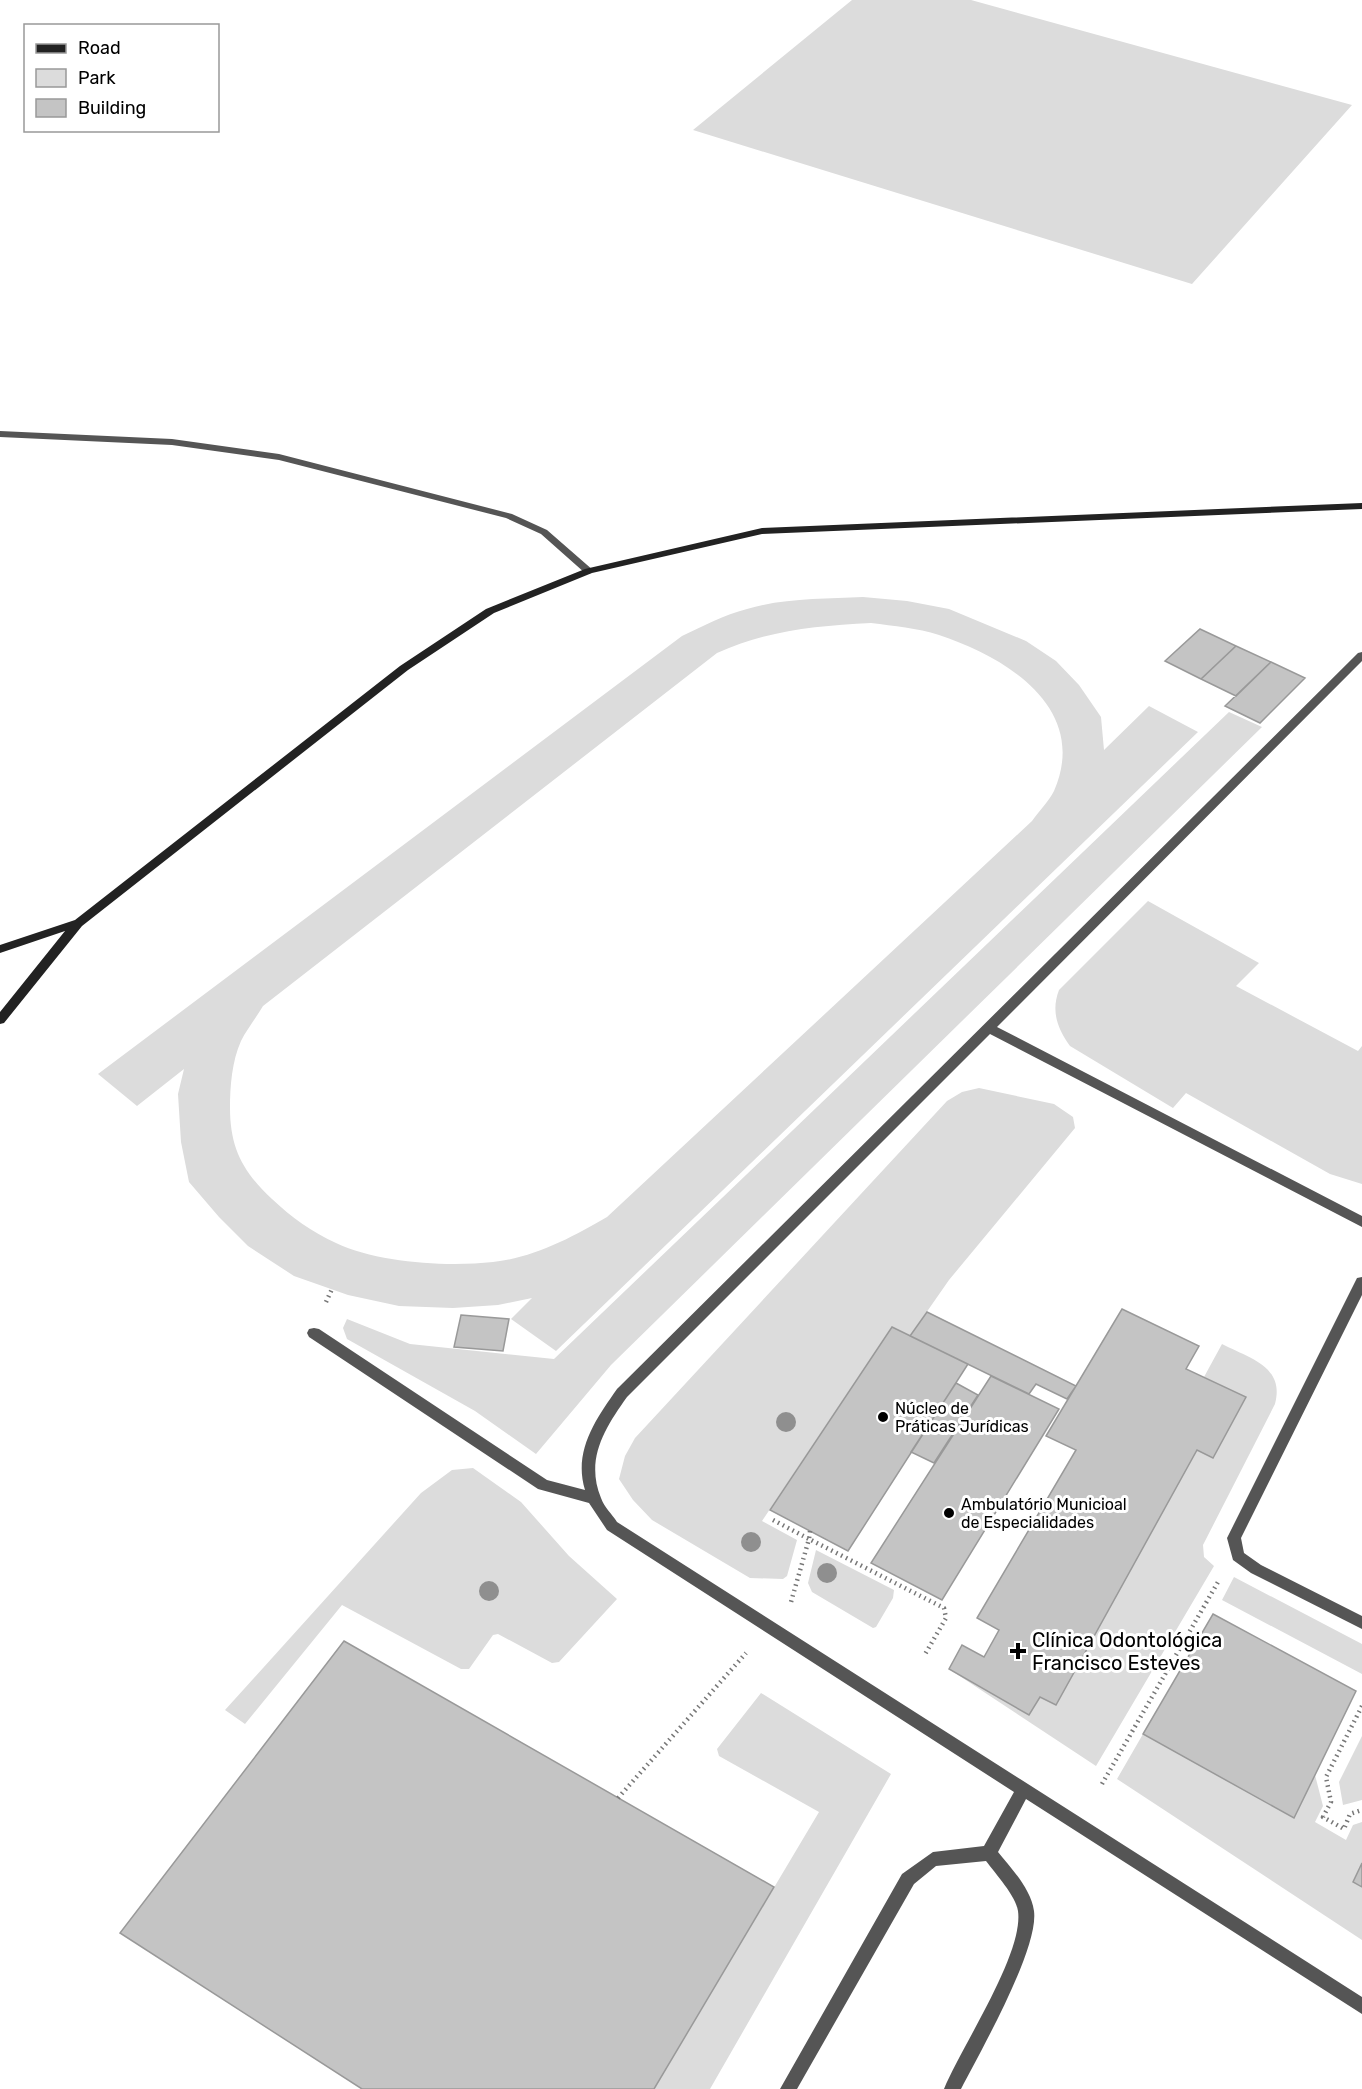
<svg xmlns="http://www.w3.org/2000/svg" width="1362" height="2089" viewBox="0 0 1362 2089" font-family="Rubik,sans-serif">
<rect width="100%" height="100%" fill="#fff"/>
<path fill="#dcdcdc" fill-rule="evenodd" d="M852,0h119l381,105 -160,179 -499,-154z
M863,597l44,4 42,8 77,32 30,20 23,24 22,32 3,33 45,-44 49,26 -642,619 -45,-32 21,-21 -34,7 -45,3 -54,-2 -51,-11 -54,-19 -46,-30 -29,-29 -30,-35 -8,-40 -3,-48 6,-25 -47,37 -39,-32 584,-438c21,-10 42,-21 65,-27 36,-11 78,-10 116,-12zM871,623c23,3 46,5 68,12 67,22 151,73 115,156 -5,10 -15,20 -22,30l-425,396c-34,20 -74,41 -114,45 -46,5 -115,1 -157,-19 -24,-11 -45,-26 -64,-44 -29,-27 -42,-51 -42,-91 0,-22 2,-47 11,-67 6,-12 15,-23 22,-35l454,-353c52,-23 98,-27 154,-30z
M1229,712l33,15 -651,638 -75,89 -61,-43 -128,-72 -4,-11 4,-9 63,25 144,15z
M1148,901l111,62 -23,23 122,65 4,-5v138l-32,-10 -144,-81 -13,15 -103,-62c-13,-18 -19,-35 -11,-56z
M979,1088l75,16 19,13 2,11 -126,152 -39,56 -18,-9 -130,194 35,19 -10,36 -4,3 -33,-1 -98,-58 -19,-20 -14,-21 6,-23 10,-18 312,-337 15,-9z
M1222,1344c27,14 63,22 53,60l-72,141 1,12 10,9 -118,200 -147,-97 80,46 11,-18 16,8 141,-255 16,7 33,-59 -42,-21z
M473,1468l48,34 48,54 48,43 -58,63 -7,1 -54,-29 -5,1 -24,34h-8l-119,-64 -97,119 -20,-14 196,-217 31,-23z
M816,1550l78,40 -1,8 -17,29 -3,1 -61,-36 -4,-9z
M1234,1577l128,67v30l-140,-74z
M761,1693l130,81 -181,315h-56l165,-277 -100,-56 -2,-7z
M1143,1734l151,83 21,-42 8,31 -8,16 31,18 7,-15 9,-3v118l-245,-161z
M1362,1736v64l-19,5 -4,-23z"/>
<path fill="#c4c4c4" stroke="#999" stroke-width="1.5" d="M1200,629l36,17 -35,33 -36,-18z
M1236,646l35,16 -35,34 -35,-17z
M1271,662l34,16 -45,45 -35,-17z
M1122,1309l77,37 -13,23 60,28 -33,61 -16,-8 -141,255 -16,-8 -11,18 -80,-46 13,-24 22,12 15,-27 -22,-12 99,-168 -30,-14z
M927,1312l149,74 -9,13 -31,-15 -7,10 -119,-58z
M461,1315l48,4 -6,32 -49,-4z
M892,1327l76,37 -120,187 -78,-41z
M991,1376l68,33 -117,191 -71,-37z
M956,1383l22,12 -44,68 -23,-11z
M1213,1614l143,77 -62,127 -151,-84z
M344,1641l430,246 -120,202h-292l-242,-156z
M1362,1863v24l-9,-5z"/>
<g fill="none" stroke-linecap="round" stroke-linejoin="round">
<path stroke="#777" stroke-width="4.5" stroke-dasharray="1.5 4" stroke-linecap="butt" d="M326,1302l6,-13
M773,1520l36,19 -18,63
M810,1531l-1,8 135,69 2,10 -22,38
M1362,1706l-36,71 5,25 -8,15 21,12 6,-15 12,-4
M1102,1784l116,-202
M618,1798l128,-145"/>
<path fill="#555" fill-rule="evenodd" d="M1362,652v9l-365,366 365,189v11l-372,-193 -363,363c-22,31 -42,62 -26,101 3,9 11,16 16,24l745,475v17l-336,-215 -28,53c13,16 33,37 36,59 5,38 -54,141 -73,178h-17c17,-42 80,-135 74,-178 -2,-15 -23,-38 -32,-50l-50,5 -22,18 -117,205h-17l122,-215 31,-22 51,-6 30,-54 -407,-262 -18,-27 -51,-14 -229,-152 -2,-4 2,-4 5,-1 5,1 228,151 38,10c-12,-39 11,-71 32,-101l741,-736z
M1362,1277v18l-121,243 3,15 17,12 101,51v13l-111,-56 -18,-13 -6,-22 130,-260z"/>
<path fill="#555" fill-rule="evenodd" d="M0,431l172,8 107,15 233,60 35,16 47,41 -5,3 -4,-1 -44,-39 -35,-16 -227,-58 -107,-15 -172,-8z"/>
<path fill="#222" fill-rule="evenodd" d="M1362,503v6l-600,25 -170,39 -98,40 -86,57 -326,256 -78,97 -4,1v-12l65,-81 -65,22v-8l75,-25 325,-254 86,-57 99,-40 177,-41z"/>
</g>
<g fill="#8f8f8f">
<circle cx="786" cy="1422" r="10"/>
<circle cx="751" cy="1542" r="10"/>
<circle cx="827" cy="1573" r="10"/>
<circle cx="489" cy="1591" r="10"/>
</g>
<g fill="#000" stroke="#fff" stroke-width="2">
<circle cx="883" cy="1417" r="6"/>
<circle cx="949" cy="1513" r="6"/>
<path d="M1015 1642h6v6h6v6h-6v6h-6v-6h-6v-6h6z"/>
</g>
<g text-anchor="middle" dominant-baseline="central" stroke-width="6" stroke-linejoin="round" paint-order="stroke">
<g font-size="16" fill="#000" stroke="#fff" text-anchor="start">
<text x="895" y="1408">Núcleo de<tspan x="895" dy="18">Práticas Jurídicas</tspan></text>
<text x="961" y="1504">Ambulatório Municioal<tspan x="961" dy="18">de Especialidades</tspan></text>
</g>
<g font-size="20" fill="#000" stroke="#fff" text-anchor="start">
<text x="1032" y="1640">Clínica Odontológica<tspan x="1032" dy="23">Francisco Esteves</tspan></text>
</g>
</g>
<rect x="24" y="24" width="195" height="108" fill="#ffffff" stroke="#999999" stroke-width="1.5"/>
<rect x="36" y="44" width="30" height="9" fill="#222222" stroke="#999999" stroke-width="1.5"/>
<text x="78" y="54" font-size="18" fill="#000000">Road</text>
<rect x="36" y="69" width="30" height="18" fill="#dcdcdc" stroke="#999999" stroke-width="1.5"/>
<text x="78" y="84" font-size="18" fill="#000000">Park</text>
<rect x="36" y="99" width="30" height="18" fill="#c4c4c4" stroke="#999999" stroke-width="1.5"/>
<text x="78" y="114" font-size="18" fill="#000000">Building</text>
</svg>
